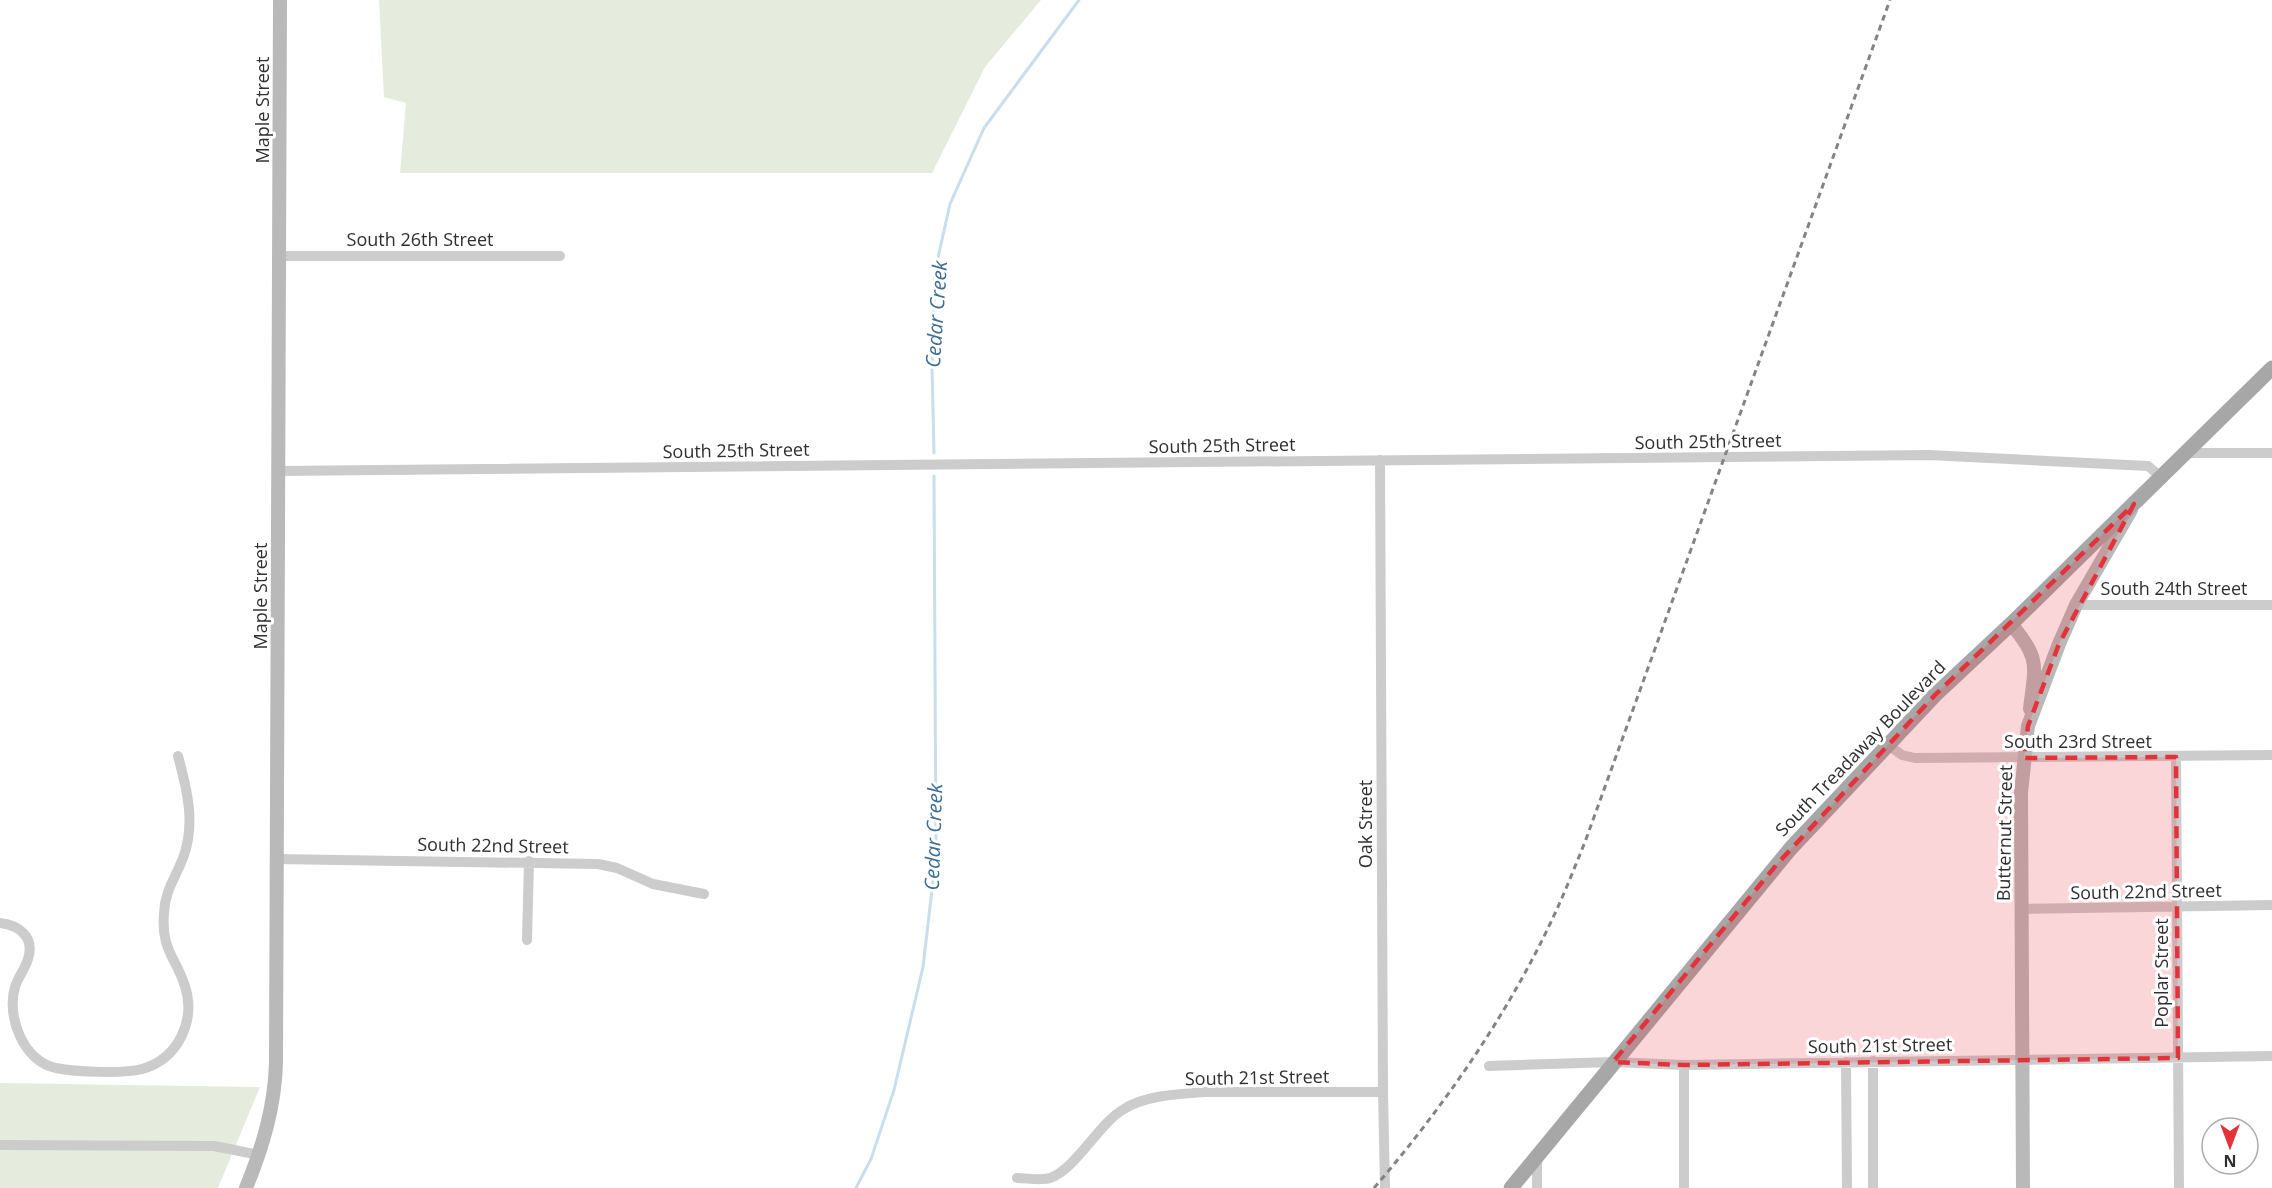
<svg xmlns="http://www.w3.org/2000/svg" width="2272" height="1188" viewBox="0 0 2272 1188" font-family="'Open Sans',sans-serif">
<rect width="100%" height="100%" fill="#fff"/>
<path fill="#e5ecdd" d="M379,0h662l-56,67 -53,106h-532l6,-70 -22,-6z
M0,1083l260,4 -42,101h-218z"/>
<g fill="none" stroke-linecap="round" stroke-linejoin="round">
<path stroke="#c9deec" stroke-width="3" d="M934,453l-2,-86 3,-96 15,-67 34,-76 95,-128
M856,1188l15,-29 23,-69 29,-123 13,-112 -2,-379"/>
<path stroke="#ccc" stroke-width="10" d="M279,256h281
M2184,453h88
M1380,460l3,632 2,96
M279,471l1650,-16 219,11 13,11
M2076,605h196
M1888,745l14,10 13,3 357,-3
M2176,757l3,431
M276,859l322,5 19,4 36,16 51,10
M2021,909l251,-4
M0,923c19,2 35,14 28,36 -3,10 -10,18 -13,28 -9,30 9,75 41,81 19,4 68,6 86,1 36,-10 54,-48 43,-83 -10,-30 -24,-36 -21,-73 1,-23 11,-34 19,-55 13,-34 4,-69 -5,-102
M527,940l2,-79
M1873,1061v127
M1846,1062l1,126
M1684,1065v123
M1489,1066l124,-4 71,3 588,-9
M0,1145l214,1 45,9
M1537,1157v31
M1017,1178c10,0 24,3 33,0 25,-8 49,-55 74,-69 22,-14 56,-15 81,-17h178"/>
<path stroke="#b9b9b9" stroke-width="14" d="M2011,624c30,35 24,42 19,85
M246,1188c17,-42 29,-82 30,-126l4,-1062
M2023,1188l-2,-395 7,-67 31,-82 17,-39 55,-95"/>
<path stroke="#a7a7a7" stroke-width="15" d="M1511,1188l280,-340 144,-153 76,-71 261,-256"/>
<path stroke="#848484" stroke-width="3" stroke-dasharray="6 4.5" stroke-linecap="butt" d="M1374,1188c72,-84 137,-178 183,-279 10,-22 19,-45 28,-67l305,-842"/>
</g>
<path fill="#e5323a" fill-opacity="0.2" stroke="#e5323a" stroke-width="4.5" stroke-dasharray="12 8" stroke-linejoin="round" d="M2134,504l-75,140 -31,82 -4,32 152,-1 2,301 -494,7 -71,-3 165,-199 157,-168z"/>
<g text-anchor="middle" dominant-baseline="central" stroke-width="6" stroke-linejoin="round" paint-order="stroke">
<g font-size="18" fill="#2f2f2f" stroke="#fff">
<text transform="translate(262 110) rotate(-90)">Maple Street</text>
<text x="420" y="239">South 26th Street</text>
<text transform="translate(1708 441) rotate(-1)">South 25th Street</text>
<text transform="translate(1222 445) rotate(-1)">South 25th Street</text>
<text transform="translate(736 450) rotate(-1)">South 25th Street</text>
<text x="2174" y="588">South 24th Street</text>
<text transform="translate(260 596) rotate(-90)">Maple Street</text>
<text x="2078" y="741">South 23rd Street</text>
<text transform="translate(1860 748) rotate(-46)">South Treadaway Boulevard</text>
<text transform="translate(1365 824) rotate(-90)">Oak Street</text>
<text transform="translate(2004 833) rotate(-89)">Butternut Street</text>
<text transform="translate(493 845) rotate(1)">South 22nd Street</text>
<text transform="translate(2146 891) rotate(-1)">South 22nd Street</text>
<text transform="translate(2161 973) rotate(-90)">Poplar Street</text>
<text transform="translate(1880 1045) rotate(-1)">South 21st Street</text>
<text transform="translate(1257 1077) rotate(-1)">South 21st Street</text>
</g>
<g font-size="20" font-style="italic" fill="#3d6e92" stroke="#fff">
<text transform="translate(936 314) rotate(-86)">Cedar Creek</text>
<text transform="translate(933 837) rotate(-88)">Cedar Creek</text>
</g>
</g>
<g transform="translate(2230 1146) rotate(180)"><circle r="28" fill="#ffffff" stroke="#acacac" stroke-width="1.5"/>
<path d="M0-4.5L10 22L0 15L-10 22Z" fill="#e5323a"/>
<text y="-9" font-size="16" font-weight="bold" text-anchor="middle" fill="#2f2f2f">N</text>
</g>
</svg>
